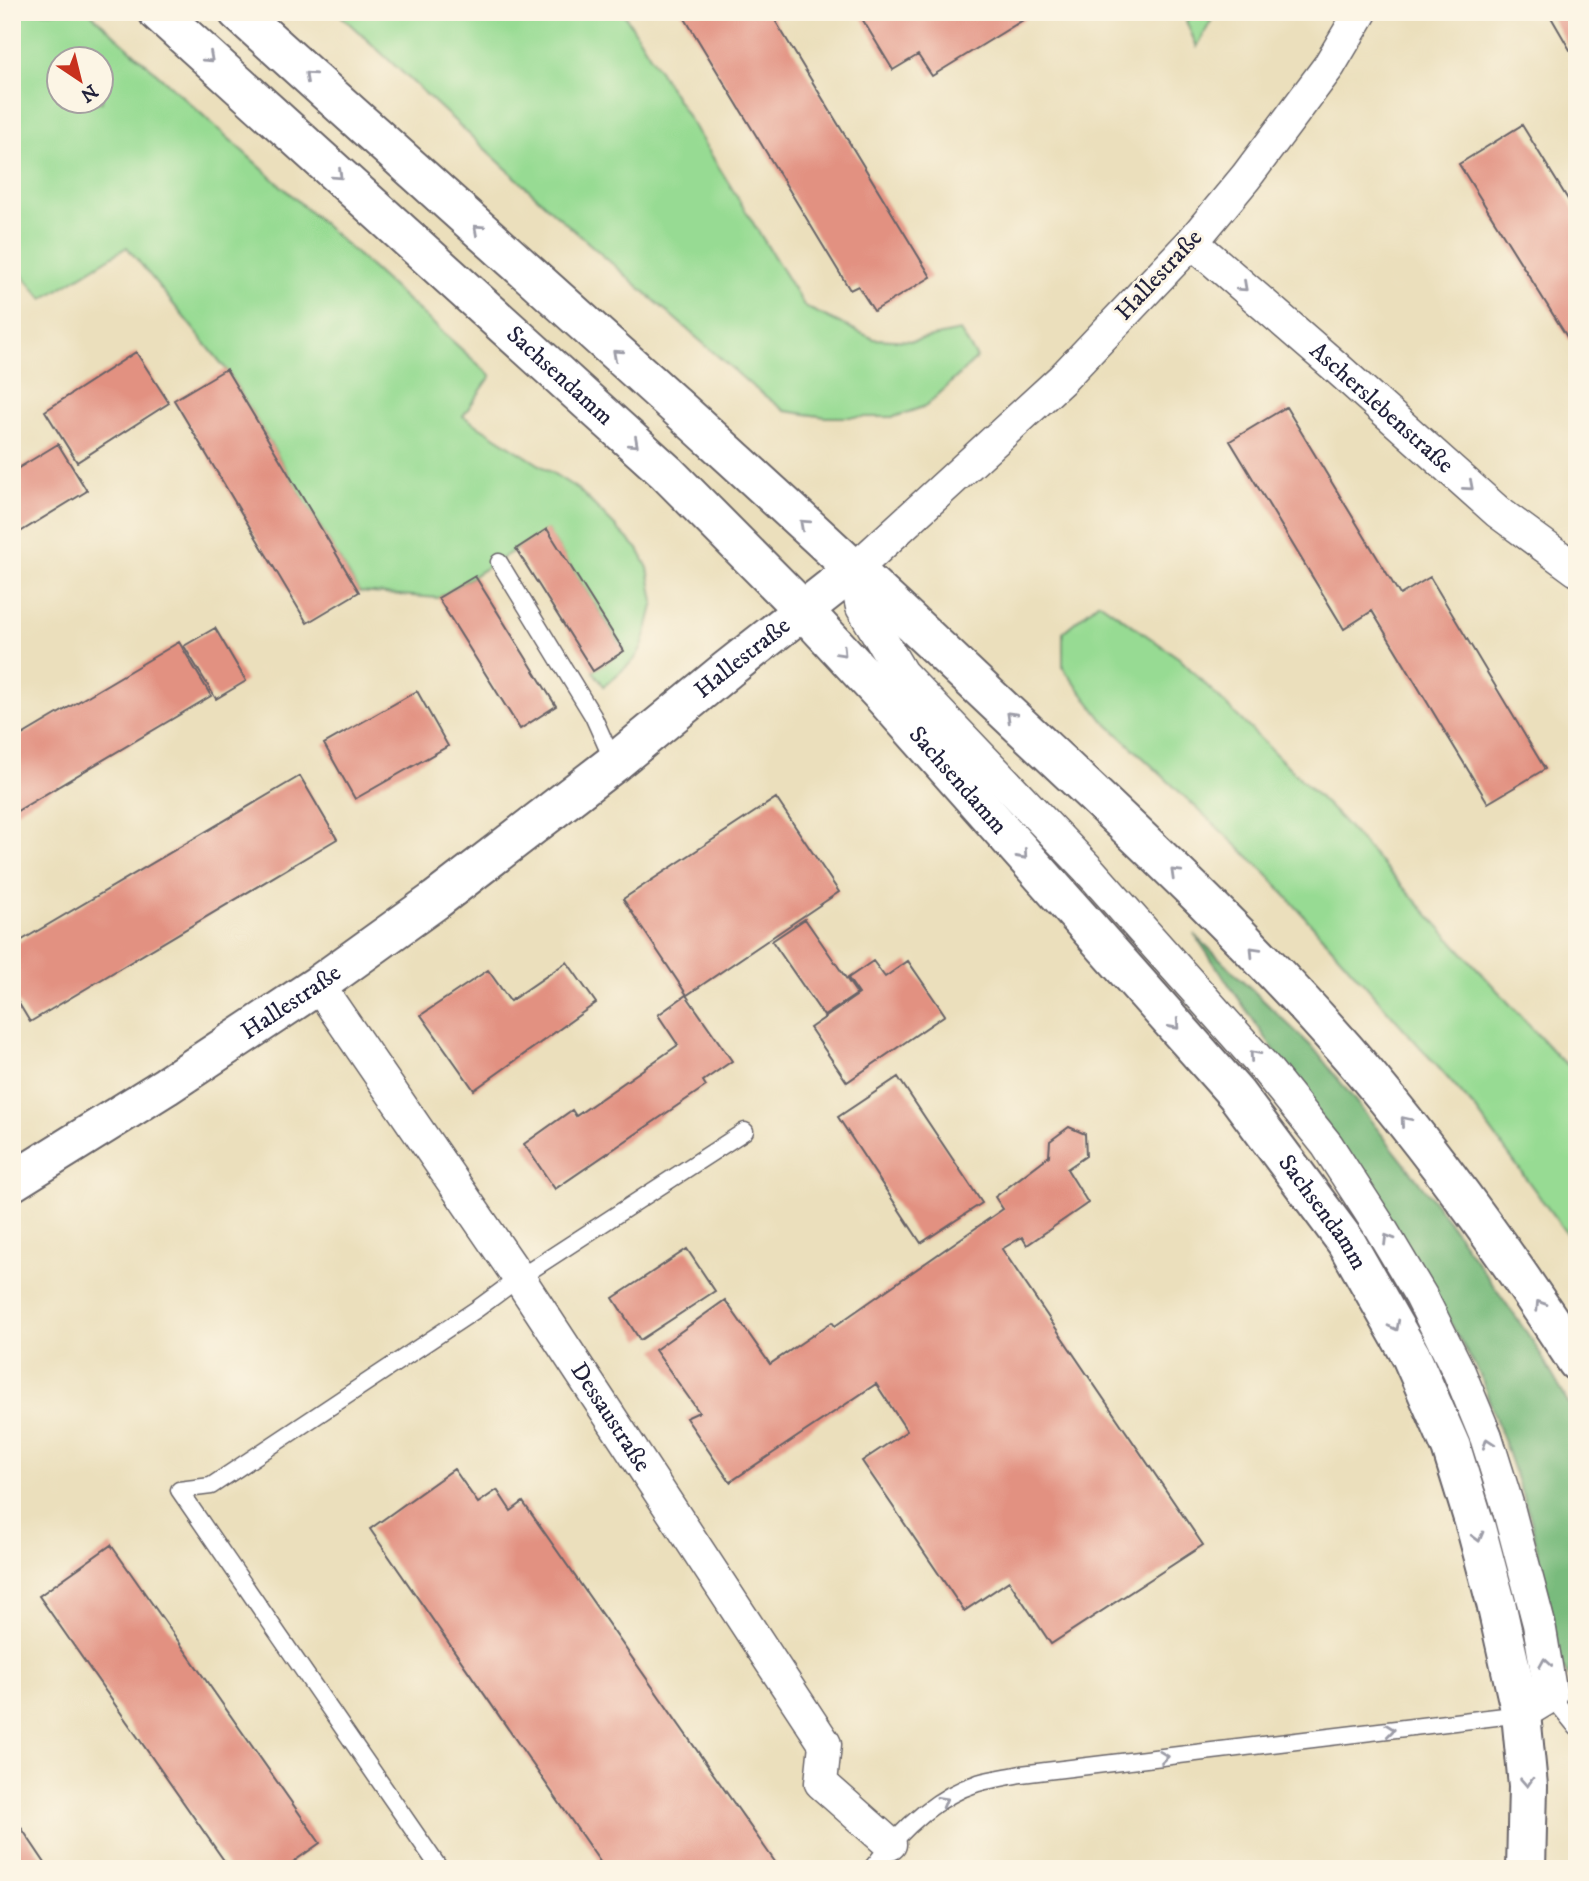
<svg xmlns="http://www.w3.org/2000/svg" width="1589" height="1881" viewBox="0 0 1589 1881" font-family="'IM FELL DW Pica',serif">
<rect width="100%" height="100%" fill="#fcf5e5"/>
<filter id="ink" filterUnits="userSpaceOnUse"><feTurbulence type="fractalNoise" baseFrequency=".0143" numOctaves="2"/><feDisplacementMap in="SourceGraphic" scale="14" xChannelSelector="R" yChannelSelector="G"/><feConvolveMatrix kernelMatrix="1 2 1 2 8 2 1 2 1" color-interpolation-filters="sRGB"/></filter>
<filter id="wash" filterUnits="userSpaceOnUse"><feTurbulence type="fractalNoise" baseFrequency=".00686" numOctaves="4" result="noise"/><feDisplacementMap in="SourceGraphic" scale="28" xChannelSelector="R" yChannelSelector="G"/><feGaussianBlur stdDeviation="1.57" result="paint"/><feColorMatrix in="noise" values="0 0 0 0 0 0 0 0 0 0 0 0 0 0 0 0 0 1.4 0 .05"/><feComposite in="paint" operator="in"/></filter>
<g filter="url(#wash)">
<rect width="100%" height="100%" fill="#ebdfbc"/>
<path fill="#97db93" stroke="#5c7e67" stroke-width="2" fill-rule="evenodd" d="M12,12h77l402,364 -28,40 116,74 59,59 10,19 6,34 -7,28 -5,17 -8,13 -30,26 -11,-15 31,-21 -77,-120 -109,68 -79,-6 -133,-223 -99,-122 -84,52 -31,-36zM60,60h42v42h-42z
M337,12h286l182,295 69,32 39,2 47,-10 17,27 -51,48 -32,11h-68l-41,-6 -33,-25 -200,-175z
M1197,12h19l-19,35 -11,-26z
M1099,602l80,56 161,160 218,239 19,15v176l-101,-138 -210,-237 -163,-153 -40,-52v-36z"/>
<path fill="#79bb7d" stroke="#4e6e5c" stroke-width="2" d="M1194,934l121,116 116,147 103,146 43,75v274l-15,-27 -31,-145 -50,-143 -87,-153z"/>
<g id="blocks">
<path fill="#e29181" d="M681,12h89l161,265 -57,34 -16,-25 -8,4z
M858,12h178l-104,64 -14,-21 -25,15z
M1548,12h29v34l-7,4z
M1522,125l55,89v121l-8,5 -110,-176z
M136,352l33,51 -92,59 -32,-51z
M226,369l133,223 -52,31 -133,-223z
M1286,407l114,188 30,-18 115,192 -57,34 -116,-192 -28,18 -114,-188z
M58,444l29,47 -75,46v-65z
M547,529l77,122 -31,20 -77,-122z
M475,576l81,130 -36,23 -82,-131z
M215,628l31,53 -30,18 -32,-53z
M179,642l32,54 -199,118v-73z
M417,691l31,55 -93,53 -31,-55z
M300,776l37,63 -307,183 -18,-30v-46z
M776,798l63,94 -152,103 -64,-96z
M805,919l52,75 -33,22 -52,-75z
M873,961l12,16 23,-16 37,54 -98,67 -37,-54 49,-34 -11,-16z
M567,962l29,41 -122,87 -53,-75 67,-45 22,31z
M686,995l46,66 -29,20 3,5 -151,103 -31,-45 48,-34 4,6 102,-71 -20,-30z
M898,1077l84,126 -61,40 -83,-126z
M1069,1127l16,7 1,22 -19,13 21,34 -61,42 -5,-8 -20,12 201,296 -152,99 -42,-63 -45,30 -102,-150 45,-30 -31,-47 -146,98 -44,-64 13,-6 -44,-62 70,-50 45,64 62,-42 3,4 168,-117 -8,-12 54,-41 1,-15z
M687,1249l28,42 -75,49 -27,-42z
M454,1469l24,34 19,-13 14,21 12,-9 257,367h-175l-235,-340z
M111,1545l209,298 -37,26h-53l-191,-273z
M12,1814l37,55h-37z"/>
</g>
</g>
<g filter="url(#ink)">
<use href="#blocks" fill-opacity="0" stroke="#686468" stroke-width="2"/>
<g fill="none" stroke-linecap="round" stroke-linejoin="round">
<defs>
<path id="service" d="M499,562l94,154 21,47
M1551,1696l26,32
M440,1869l-261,-379 32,-4 266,-177 42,-31 226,-147
M871,1869c27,-36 63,-72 107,-86 14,-4 29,-6 43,-9l500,-60"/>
<g id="minor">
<path d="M1361,12l-32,54 -83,111 -54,65 -130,137 -208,191 8,37 39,66 187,196 178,200 61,76 51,79 43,72 38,76 27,65 22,70 31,117 12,72 -30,18"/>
<path id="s1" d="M1192,242l144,125 162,145 79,58"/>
<path id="s2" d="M318,985l201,293 306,466 -4,39 69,61"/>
</g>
<g id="tertiary">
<path id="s3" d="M158,12l509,461 137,138 77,83 355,400 110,148 65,114 40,91 25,81 20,75 25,111 7,72 -2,83"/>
<path d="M238,12c251,227 506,451 751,684 130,123 263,243 379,380 76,91 144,186 209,286"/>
<path id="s4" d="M12,1182l154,-96 152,-101 118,-85 178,-137 114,-94 126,-99"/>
</g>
</defs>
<use href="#service" stroke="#686468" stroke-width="19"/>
<use href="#minor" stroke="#686468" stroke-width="35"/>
<use href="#tertiary" stroke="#686468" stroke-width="42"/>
<use href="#service" stroke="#fff" stroke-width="16"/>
<use href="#minor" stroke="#fff" stroke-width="32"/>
<use href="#tertiary" stroke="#fff" stroke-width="38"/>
</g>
<defs><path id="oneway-chevron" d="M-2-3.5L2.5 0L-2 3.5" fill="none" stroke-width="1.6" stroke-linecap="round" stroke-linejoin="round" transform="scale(1.75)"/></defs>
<g stroke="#9c9ca7">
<use href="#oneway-chevron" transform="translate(209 58) rotate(42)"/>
<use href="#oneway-chevron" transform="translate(309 76) rotate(-138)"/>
<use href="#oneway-chevron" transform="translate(338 175) rotate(42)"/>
<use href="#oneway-chevron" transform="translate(478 229) rotate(-138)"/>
<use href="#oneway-chevron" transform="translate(1243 287) rotate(42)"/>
<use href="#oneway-chevron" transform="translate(617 354) rotate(-138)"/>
<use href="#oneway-chevron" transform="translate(634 443) rotate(42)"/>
<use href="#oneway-chevron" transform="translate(1469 486) rotate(41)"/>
<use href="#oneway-chevron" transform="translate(804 524) rotate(-138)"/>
<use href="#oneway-chevron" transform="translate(842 652) rotate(47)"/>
<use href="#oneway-chevron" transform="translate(1011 716) rotate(-136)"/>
<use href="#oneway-chevron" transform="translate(1023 855) rotate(48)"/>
<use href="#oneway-chevron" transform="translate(1175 873) rotate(-136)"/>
<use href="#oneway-chevron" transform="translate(1254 951) rotate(-133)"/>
<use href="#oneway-chevron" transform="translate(1175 1025) rotate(48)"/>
<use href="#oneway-chevron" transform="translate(1254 1055) rotate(-131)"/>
<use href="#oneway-chevron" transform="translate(1405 1121) rotate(-130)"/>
<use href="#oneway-chevron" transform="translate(1388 1239) rotate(-121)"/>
<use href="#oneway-chevron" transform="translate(1540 1305) rotate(-123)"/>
<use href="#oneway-chevron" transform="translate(1395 1326) rotate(62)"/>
<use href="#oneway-chevron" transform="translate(1488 1443) rotate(-109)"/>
<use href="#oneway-chevron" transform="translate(1478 1537) rotate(75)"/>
<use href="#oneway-chevron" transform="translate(1545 1663) rotate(-99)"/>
<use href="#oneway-chevron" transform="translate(1390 1730) rotate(-7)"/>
<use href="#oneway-chevron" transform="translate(1164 1757) rotate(-7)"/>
<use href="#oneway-chevron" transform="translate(1527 1782) rotate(87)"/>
<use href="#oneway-chevron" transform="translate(943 1801) rotate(-30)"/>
</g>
</g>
<g text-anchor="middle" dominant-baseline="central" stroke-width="6" stroke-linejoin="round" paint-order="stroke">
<g font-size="24" fill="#22223b" stroke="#fcf5e5">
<text transform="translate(1159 275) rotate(-47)">Hallestraße</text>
<text stroke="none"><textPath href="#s3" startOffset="542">Sachsendamm</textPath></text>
<text stroke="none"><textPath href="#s1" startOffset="252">Ascherslebenstraße</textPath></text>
<text stroke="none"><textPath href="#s4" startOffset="900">Hallestraße</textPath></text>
<text stroke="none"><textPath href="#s3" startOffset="1110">Sachsendamm</textPath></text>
<text stroke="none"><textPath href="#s4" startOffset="332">Hallestraße</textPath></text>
<text stroke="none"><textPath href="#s3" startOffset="1676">Sachsendamm</textPath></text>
<text stroke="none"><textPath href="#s2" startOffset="522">Dessaustraße</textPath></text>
</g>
</g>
<rect width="1589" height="1881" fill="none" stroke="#fcf5e5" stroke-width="42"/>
<g transform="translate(80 80) rotate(145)"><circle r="33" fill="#fcf5e5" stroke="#a5a1a1" stroke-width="2"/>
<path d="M0-5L12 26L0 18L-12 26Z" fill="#c8321e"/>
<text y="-10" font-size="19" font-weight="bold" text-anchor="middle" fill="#22223b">N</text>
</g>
</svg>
